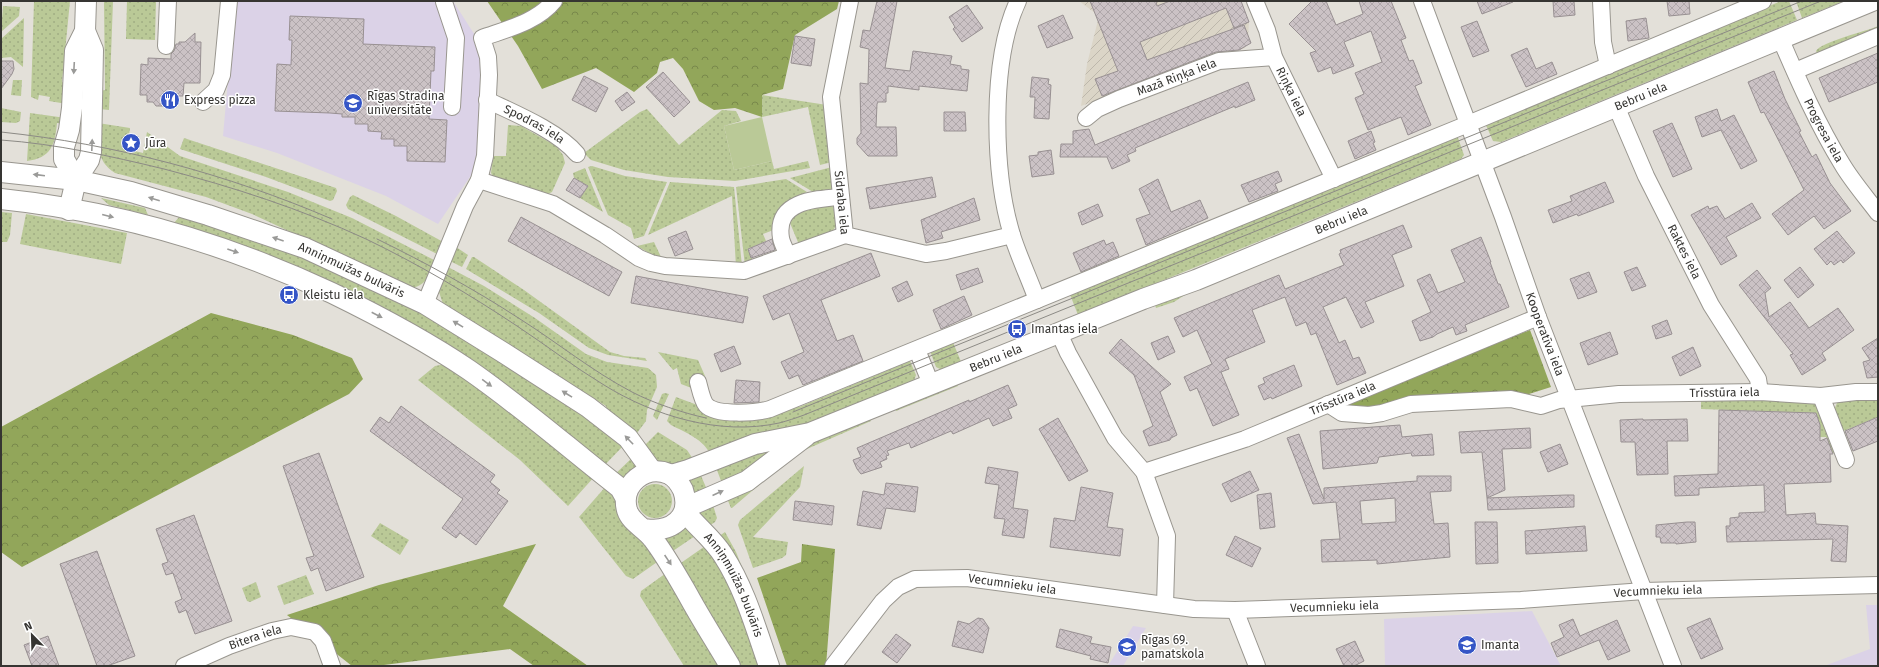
<svg xmlns="http://www.w3.org/2000/svg" width="1879" height="667" viewBox="0 0 1879 667" font-family="'Fira Sans',sans-serif">
<defs>
<pattern id="industrial-furrows" width="10" height="10" patternUnits="userSpaceOnUse"><rect width="10" height="10" fill="#dbd5c7"/><path d="M-1 1l2-2M0 10L10 0M9 11l2-2" fill="none" stroke="#bdb7ab"/></pattern>
<pattern id="green-dots" width="8" height="8" patternUnits="userSpaceOnUse"><rect width="8" height="8" fill="#bac997"/><path d="M2 2h.1M6 6h.1" fill="none" stroke="#a0ad83" stroke-width="1.8" stroke-linecap="round"/></pattern>
<pattern id="forest-crowns" width="20" height="18" patternUnits="userSpaceOnUse"><rect width="20" height="18" fill="#92a65a"/><path d="M2 6a3 3 0 1 1 6 0M12 15a3 3 0 1 1 6 0" fill="none" stroke="#78884b"/></pattern>
<pattern id="building-cross-hatch" width="8" height="8" patternUnits="userSpaceOnUse"><rect width="8" height="8" fill="#cbc2c5"/><path d="M0 0l8 8M0 8l8-8" fill="none" stroke="#afa7aa"/></pattern>
</defs>
<rect width="100%" height="100%" fill="#e3e0d9"/>
<path fill="url(#industrial-furrows)" d="M1079,1h161l9,21 -1,14 3,7 -6,2v3l-164,58 6,-42 12,-48z"/>
<path fill="#dbd2e7" d="M235,1h218l25,39 3,30 -2,85 -3,13 -38,56 -52,-28 -109,-43 -54,-17z
M1866,605h12v61h-54l46,-17z
M1532,611l29,55h-176l-1,-47z
M1133,626l13,2 -23,38h-15z"/>
<path fill="url(#green-dots)" d="M34,1h36l-8,81 7,2 -2,20 -18,-3 1,-4 -11,-2 -1,5 -7,-3z
M104,1h9l-4,109 -10,-1v-18l6,-1z
M127,1h29l-1,39 -29,-1z
M1781,1h8l8,19 -296,122 -8,-1 -8,-18z
M1796,1h48l-42,17z
M3,6l17,1 -1,9 -18,16z
M24,18l-1,49 -12,-10 -10,1v-19z
M1878,26v2l-61,25 -1,-2c5,-9 51,-20 62,-25z
M13,80h9l-1,16 -10,-1z
M762,95l65,10 5,57 -12,3 -12,-58 -46,10z
M1,108l20,4 -1,9 -4,2 -15,-1z
M647,109l32,36 43,-35 14,1 5,10 -17,5 10,44 38,-9 2,8 34,-8 2,7 -75,13 -67,-4 -44,-7 -33,-10 -7,-7 56,-41z
M30,113l36,5 -3,6 -6,-1c-2,22 -6,35 -30,38z
M98,123l32,5 -3,21 16,4 4,-21 33,24 108,36 64,26 84,43c-6,13 -9,24 -24,27l-160,-74 -46,-17 -91,-24c-20,-13 -16,-29 -17,-50z
M508,125l13,1 35,20 7,9 2,8 -13,29 -8,4 -49,-17 -4,-6 2,-17h13z
M1457,135l7,20 -3,4 -383,156 -9,-23z
M184,138l152,50 1,3 -4,9 -3,1 -64,-24 -86,-28z
M592,166l33,10 42,6 -23,54 -10,3 -3,-11 -23,-13 -20,-48z
M832,167l2,22 -21,3 -23,-14z
M585,168l18,44 -23,-14 8,-12 -14,-8 -1,-5z
M786,179l21,13c-23,10 -25,13 -31,37l-13,5 3,7 -18,8 5,12 -8,5 -9,-79z
M670,182l64,5 8,79 -6,1 -4,-71 -84,39z
M353,195l43,21 49,27 -6,12 -91,-46 -2,-4 4,-8z
M101,198l44,10 3,7 -39,-10z
M832,203l5,21 -6,10 -31,13 -10,-24 -1,-8z
M1,212l11,1 -2,22 -3,7h-6z
M26,214l101,19 -6,31 -101,-20z
M179,217l26,6 97,34 119,55 193,123 11,9 -24,25 -67,-62 -360,-184z
M654,242l7,15v3l-24,-14z
M456,247l12,8 -6,12 -12,-6z
M472,257h2l50,33 86,62 14,4 21,2 2,3 -39,-6 -19,-7 -50,-35 -73,-44z
M448,267l36,19 51,32 51,36 21,8 41,6 8,7 1,12 -10,23 -1,11 -12,16 -25,-19 -3,-12 -163,-102 -4,-12z
M1188,293l-14,9 -18,6 -2,-6z
M952,340l10,24 -20,6 -6,-3 -6,-16z
M658,352l40,8 7,16 -10,4 -1,9 -13,-5 -4,-16 -4,2z
M910,361l6,14 -3,9 -95,39 -107,33c-7,-17 -25,-23 -40,-31l-4,-4 9,-24 24,9 6,4 91,-7 2,4z
M445,364l150,112 -27,30 -48,-46 -102,-80 17,-14z
M957,382l1,4 -62,25 -1,-3z
M665,393l4,1 -12,26 -4,-4 9,-22z
M1701,397l113,6 6,6 15,44h-5l-4,-16h-6v-12l-4,-12 -115,-4z
M1878,398v19l-37,15 -7,-22 3,-7 5,-4z
M869,417l2,4 -71,31 -15,11 -53,45h-1l-5,-12 65,-44z
M658,432l29,18 8,12 -12,5 -22,-2 -19,-17z
M787,441l-64,45 -8,-21z
M634,456l7,13 -14,10 -15,-2z
M804,466l-4,21 -47,50 35,5 -2,13 -4,3 -29,10 -15,-43 2,-5z
M699,471l9,21 -16,6 -8,-21z
M638 501a17 17 0 1 1 34 0a17 17 0 1 1-34 0Z
M607,485l53,75 -27,19 -7,-3 -47,-59z
M712,502l5,16 -2,4 -9,6 -8,-9 1,-9z
M684,522l14,12 -28,19 -11,-16z
M380,523l29,17 -9,15 -29,-19z
M725,532l11,20 6,15 -4,2 -23,-30z
M708,544l13,17 40,105h-20l-51,-84 -12,-17z
M669,571l51,95h-36l-44,-70 1,-5z
M306,575l8,19 -30,11 -7,-19z
M256,582l5,15 -11,5 -3,-1 -5,-13z"/>
<path fill="url(#forest-crowns)" d="M487,1h352l-2,8 -42,26 -12,54 -21,6v22l-27,-9 -21,2 -15,-9 -16,-32 -10,-11 -13,4 -3,11 -23,19 -38,-24 -54,21 -24,-43z
M211,313l82,22 59,23 11,21 -14,15 -327,173 -21,-15v-125z
M1530,330l21,57 -22,7 -179,16 -1,-8z
M536,544l-33,62 85,60h-54l-24,-17 -134,17h-24l-65,-51 92,-30z
M802,544l33,5 -9,117h-39l-30,-88 44,-16z"/>
<path fill="#bac997" d="M762,117l10,44 -38,9 -10,-44z"/>
<path fill="url(#building-cross-hatch)" stroke="#989092" fill-rule="evenodd" d="M877,1h20l-12,67 25,3 3,-20 39,5 -2,8 11,2v3l8,1 -2,21 -48,-5v4l-31,-4v7h-2v9h-8l-1,2 -1,23h20l1,29h-29l-11,-12v-6l4,-5 -1,-50 8,1 1,-35 -9,-2 3,-17 7,1z
M1090,1h66l1,5 13,-5h71l8,21 -15,6 -8,-20 -86,34 7,18 97,-35 7,18 -12,7 -23,2 -114,44 -7,-17 23,-8z
M1312,1h14l10,24 27,-11 -4,-13h32l15,37 -5,2 8,21 4,-1 9,23 -7,3 16,39 -23,10 -7,-18 -33,13 -13,-32 9,-4 -9,-21 27,-11 -11,-31 -27,11 10,24 -21,8 -2,-7 -13,5 -8,-19 6,-2 -27,-27z
M1477,1h36v1l-31,12z
M1553,1h21l1,14 -21,2z
M1667,1h22l1,13 -21,2z
M967,5l16,23 -21,14 -9,-13 2,-2 -6,-10z
M1063,15l10,23 -26,10 -9,-22z
M290,16l74,3 -1,25 72,3 -1,24h-3l-2,48 18,1 -2,42 -38,-1v-15h-13v-7h-13l1,-7 -14,-1v-7h-13v-7h-13v-3l-12,-1 -55,-2 2,-47 14,1 1,-25h-3z
M1646,18l3,20 -21,3 -2,-20z
M1477,21l12,30 -16,6 -12,-30z
M195,33v9h6l-1,41h-16l-1,13h-6v7l-7,-1 -4,4h-10l-3,-4h-6v-7h-7l1,-31 7,1v-7l23,1v-5l3,-3 2,-7h3v-2h6z
M795,36l20,3 -4,27 -20,-3z
M1527,48l9,21 16,-7 5,12 -31,13 -15,-32z
M1878,53v29l-49,20 -10,-24z
M1,61h12l1,8 -2,5 -11,15z
M1774,71l11,28 16,32 -2,1 13,25 4,-3 14,29 21,28 -27,18 -10,-13 -26,19 -16,-21 32,-24 -40,-78 -3,1 -13,-31z
M663,72l27,30 -16,15 -28,-30z
M584,76l24,12 -12,24 -24,-12z
M1032,77l17,2 -1,5 3,1 -2,34 -15,-1 1,-21h-5z
M1248,82l7,18 -20,8v-2l-100,42 1,3 -9,4 3,6 -18,8 -5,-12h-47l1,-13h12v-13l16,-2 6,16z
M627,92l8,10 -13,9 -7,-10z
M1717,109l4,12 13,-6 23,46 -16,8 -20,-39 -19,7 -7,-20z
M944,112h21l1,19h-22z
M1672,123l20,46 -19,8 -20,-46z
M1371,131l4,11 -2,1 3,7 -21,9 -7,-18z
M1051,150l3,24 -22,3 -3,-21 9,-1v-3z
M1278,171l4,10 -7,3 3,7 -29,11 -8,-17z
M932,177l4,20 -66,12 -4,-21z
M574,178l14,8 -8,12 -14,-8z
M1158,179l13,33 29,-12 8,18 -62,27 -10,-26 14,-5 -11,-25z
M1605,182l9,20 -36,14 -1,-2 -24,9 -5,-13 24,-9 -2,-5z
M974,198l6,22 -39,12 2,6 -17,5 -5,-23z
M1752,203l9,15 -35,19 11,19 -16,9 -30,-50 17,-9 1,3 8,-3 8,13z
M1098,204l5,12 -21,9 -4,-12z
M521,217l101,55 -13,24 -101,-55z
M1403,225l9,22 -20,8 12,31 -39,16 9,20 -13,6 -15,-31 -23,10 16,36 6,-3 8,19 6,-2 7,16 -29,12 -21,-52 -5,2 -5,-13 -10,4 -11,-29 -33,13 13,32 -40,17 4,10 -8,3 18,43 -26,11 -16,-38 -7,3 -6,-14 28,-13 -15,-34 -14,7 -9,-19 105,-43 6,14 59,-24 -5,-11 2,-1 -1,-3z
M686,231l7,18 -18,7 -7,-18z
M1837,231l18,22 -12,10 -2,-3 -7,5 -3,-4 -4,4 -13,-16z
M1481,237l10,25h-1l8,22h2l9,23 -44,18 2,6 -11,4 -3,-8 -16,7 -4,3 -13,4 -8,-20 19,-9 -14,-32 13,-6 8,19 27,-11 -14,-32z
M772,239l3,11 -24,8 -3,-9z
M1104,240l2,5 7,-3 6,14 -38,16 -8,-19z
M871,253l9,23 -59,24 16,41 16,-6 10,26 -60,24 -5,-10 -9,4 -8,-17 23,-10 -15,-39 -16,7 -10,-24z
M1637,267l9,19 -14,5 -8,-19z
M1800,267l14,18 -16,13 -14,-18z
M978,268l5,14 -22,8 -5,-15z
M1757,270l14,18 -6,5 4,24 21,-15 19,26 29,-20 16,22 -32,23 4,7 -24,15 -12,-20 3,-1 -54,-69z
M1589,272l8,20 -19,7 -8,-20z
M636,276l112,21 -5,26 -112,-20z
M907,281l6,14 -15,7 -6,-14z
M964,296l8,19 -31,14 -8,-19z
M1667,320l5,14 -16,5 -4,-13z
M1610,332l8,22 -30,11 -8,-22z
M1168,336l7,16 -17,8 -7,-17z
M1878,338v39l-11,1 -4,-16 7,-2 -8,-12z
M1121,339l50,45 -11,8 17,43 -6,3 -1,2 -21,6 -6,-15 10,-5 -19,-51 -25,-22z
M734,346l7,18 -20,8 -7,-18z
M1693,347l8,19 -21,10 -8,-19z
M1294,365l8,21 -30,13 -1,-2 -7,3 -6,-14 7,-3 -2,-5z
M736,380l24,2 -1,20 -25,1z
M1008,385l9,20 -9,4 4,9 -19,8 -4,-8 -36,16 -2,-3 -40,17 -2,-5 -22,8 2,4 -3,1 1,3 -7,3 2,5 -21,7 -4,-5 -4,-9 8,-3 -4,-9 112,-48v2z
M401,406l94,69 -5,7 10,8 -3,3 11,8 -32,44 -16,-12 -4,5 -14,-10 21,-29 -93,-68 10,-14 9,6z
M1719,410l97,3 4,12v16l7,-3 6,16h-3l1,28 -47,2 2,31 29,-2 1,11 32,2 -2,36 -15,-1 2,-22 -106,3 -1,-16h4v-8l9,-1v-4l26,-1 -1,-27 -65,3v7l-24,1 -1,-20 44,-2z
M1878,417v24l-25,10 -8,-20z
M1058,418l30,53 -19,10 -30,-52z
M1643,419v1l44,-1 1,22h-21l1,33 -31,1 -2,-33h-14l-1,-22z
M1400,425l2,12 30,-3 2,21 -22,1 -1,-3 -32,4 -2,6 -54,6 -3,-38z
M1530,428l1,20 -29,1 3,41 -18,8 -5,-46 -21,1 -2,-21z
M1299,434l25,65v-11l93,-7v-5h34v15l-21,1 4,32 14,-1 2,34 -73,7v-4l-55,2 -1,-22 19,-1 -4,-37 -23,2 -26,-66zM1395,498l1,24 -34,2 -2,-23z
M1560,444l8,20 -20,8 -8,-20z
M319,453l45,124 -38,14 -8,-23 -7,3 -5,-13 8,-2 -31,-90z
M988,467l30,5 -5,36 15,2 -4,28 -22,-3 3,-16 -11,-1 5,-33 -14,-2z
M1250,471l9,19 -28,12 -9,-18z
M886,483l32,4 -3,25 -29,-4 -5,21 -24,-4 6,-34 21,4z
M1081,487l32,6 -6,34 16,2 -3,27 -70,-9 4,-29 21,3z
M1271,493l4,34 -15,2 -3,-34z
M1566,495h8v12l-86,3 -1,-12z
M795,501l39,5 -2,19 -39,-5z
M194,515l38,106 -37,13 -9,-24 -7,3 -4,-11 7,-3 -9,-26 -7,2 -4,-11 6,-2 -12,-33z
M1475,522h22l1,41 -22,1z
M1687,522h8l1,20 -20,2v-1h-15l-1,-6h-4v-12z
M1585,526l2,25 -61,3 -1,-23z
M1235,536l26,12 -9,19 -26,-12z
M97,551l38,105 -28,10h-10l-37,-102z
M978,618l5,1 6,9 -6,25 -31,-7 6,-25 11,3z
M1710,618l13,31 -22,10 -14,-31z
M1573,619l7,17 37,-16 13,31 -22,9 -9,-20 -42,17 -6,-14 13,-6 -5,-12z
M1060,629l32,8 -2,6 21,4 -3,16 -18,-4 1,-3 -35,-9z
M896,634l15,11 -14,18 -15,-11z
M48,636l11,30h-27l-8,-21z
M1355,641l9,20 -10,5h-10l-8,-17z"/>
<g fill="none" stroke-linecap="round" stroke-linejoin="round">
<defs>
<g id="minor">
<path id="s1" d="M850,1l-19,96 14,138 81,19 20,-3 66,-16"/>
<path d="M1018,1c-28,60 -25,171 -6,234 7,22 17,43 25,65"/>
<path id="s2" d="M1255,1l12,29 7,27 60,122"/>
<path id="s3" d="M1422,1l81,216 35,100 135,349"/>
<path d="M1601,1l2,41 5,24"/>
<path d="M444,2l12,36 -4,69"/>
<path id="s4" d="M1781,40c18,42 37,85 61,124 10,17 24,33 36,49"/>
<path d="M166,46l2,-45"/>
<path d="M1795,71l83,-35"/>
<path id="s5" d="M487,100c27,13 71,31 90,54"/>
<path d="M203,102l13,-12 6,-15 7,-74"/>
<path id="s6" d="M1616,106l30,70 65,129 47,74 2,13"/>
<path id="s7" d="M1086,118l11,-9 22,-10 100,-38 55,-4"/>
<path d="M479,180l74,24 52,31 34,23 12,5 14,3 79,5 101,-36"/>
<path d="M788,256c-2,-6 -6,-12 -7,-18 -6,-37 33,-39 60,-41"/>
<path d="M425,304l40,-98 14,-26 6,-24 4,-81 -1,-18 -6,-19c25,-9 55,-16 72,-37"/>
<path d="M1059,333l9,20 47,85 29,34 23,64 -2,69"/>
<path d="M917,350l14,34"/>
<path d="M698,382c2,7 4,18 8,23 10,11 51,8 64,4l698,-285 295,-123"/>
<path d="M1821,396l25,64"/>
<path id="s8" d="M1328,404l14,9 27,2 13,-2 29,-9 100,-5 30,7 18,-6 60,-6 141,-2 61,4 35,-4h22"/>
<path id="s9" d="M1144,472l101,-33 293,-122"/>
<path d="M1235,610l22,56"/>
<path id="s10" d="M184,666l45,-20 43,-15 19,-4 24,5 8,9 9,25"/>
<path id="s11" d="M833,666l50,-65 15,-14 17,-8 52,-1 227,31 41,1 286,-10 123,-9 234,-6"/>
</g>
<g id="tertiary">
<path id="s12" d="M1,172l75,8 55,12 77,23 97,33 120,56 79,49 84,54 40,31 24,33"/>
<path d="M76,180l-12,-21v-12l5,-17 3,-22 3,-57 10,-20 1,-30"/>
<path d="M1,199c115,12 226,45 331,94 47,23 93,47 137,77 52,36 101,79 151,118l5,9"/>
<path d="M69,210l7,-30 13,-20 2,-8 2,-102 -8,-19"/>
<path id="s13" d="M671,475l17,-5 67,-26 55,-11 333,-134 53,-19 676,-279"/>
<path id="s14" d="M685,512c12,15 28,27 38,43 22,34 33,74 46,111"/>
<path d="M685,512l9,-8 53,-23 59,-45"/>
<path d="M645,529c25,4 48,-11 38,-39 -3,-6 -8,-13 -14,-16 -23,-10 -49,10 -42,36 4,13 18,18 26,29 13,17 24,37 35,56 13,24 28,47 42,71"/>
</g>
</defs>
<use href="#minor" stroke="#99968f" stroke-width="18"/>
<use href="#tertiary" stroke="#99968f" stroke-width="22"/>
<use href="#minor" stroke="#fff" stroke-width="16"/>
<use href="#tertiary" stroke="#fff" stroke-width="20"/>
<path stroke="#8c8a85" stroke-width="1" d="M1,132c114,12 226,42 331,87
M1,140c56,4 109,16 163,29 69,18 137,40 202,70 52,25 103,55 151,87 29,19 57,41 87,59 50,31 116,51 175,38 8,-2 17,-5 25,-8l1017,-414
M377,239c49,24 97,50 143,80 38,24 72,52 112,73 21,11 51,21 74,26
M793,412l1009,-411"/>
</g>
<defs><path id="oneway-solid" d="M-6-.8H1V-3.2L6.5 0L1 3.2V.8H-6Z"/></defs>
<g fill="#9a9a98">
<use href="#oneway-solid" transform="translate(74 68) rotate(93)"/>
<use href="#oneway-solid" transform="translate(92 145) rotate(-88)"/>
<use href="#oneway-solid" transform="translate(39 175) rotate(-173)"/>
<use href="#oneway-solid" transform="translate(154 199) rotate(-163)"/>
<use href="#oneway-solid" transform="translate(108 216) rotate(14)"/>
<use href="#oneway-solid" transform="translate(278 239) rotate(-161)"/>
<use href="#oneway-solid" transform="translate(233 251) rotate(19)"/>
<use href="#oneway-solid" transform="translate(377 315) rotate(27)"/>
<use href="#oneway-solid" transform="translate(458 324) rotate(-149)"/>
<use href="#oneway-solid" transform="translate(487 383) rotate(36)"/>
<use href="#oneway-solid" transform="translate(567 394) rotate(-148)"/>
<use href="#oneway-solid" transform="translate(629 440) rotate(-134)"/>
<use href="#oneway-solid" transform="translate(718 493) rotate(-24)"/>
<use href="#oneway-solid" transform="translate(668 560) rotate(56)"/>
</g>
<defs>
<symbol id="restaurant-disc" viewBox="-11 -11 22 22"><circle r="9.5" fill="#3555c6" stroke="#fff"/><path d="M-5-6h1v4h1v-4h1v4h1v-4h1v5L-1.5 .5V6h-2V.5L-5-1ZM5-6V6H3V1.5H1.5Q1.5-4 5-6Z" fill="#fff"/></symbol>
<symbol id="university-disc" viewBox="-11 -11 22 22"><circle r="9.5" fill="#3555c6" stroke="#fff"/><path d="M0-5L7-2L0 1L-7-2ZM-4 1L0 2.5L4 1V4Q0 6-4 4Z" fill="#fff"/></symbol>
<symbol id="sight-disc" viewBox="-11 -11 22 22"><circle r="9.5" fill="#3555c6" stroke="#fff"/><path d="M0-6L1.8-2.2L6-1.7L2.9 1.2L3.7 5.4L0 3.3L-3.7 5.4L-2.9 1.2L-6-1.7L-1.8-2.2Z" fill="#fff"/></symbol>
<symbol id="bus-disc" viewBox="-11 -11 22 22"><circle r="9.5" fill="#3555c6" stroke="#fff"/><path d="M-5-6H5V4H4V6H2V4H-2V6H-4V4H-5ZM-3.5-4V0h7V-4ZM-3.5 1.2v1.5H-2V1.2ZM2 1.2v1.5H3.5V1.2Z" fill="#fff"/></symbol>
<symbol id="school-disc" viewBox="-11 -11 22 22"><circle r="9.5" fill="#3555c6" stroke="#fff"/><path d="M0-5L7-2L0 1L-7-2ZM-4 1L0 2.5L4 1V4Q0 6-4 4Z" fill="#fff"/></symbol>
</defs>
<g fill-rule="evenodd">
<use href="#restaurant-disc" x="159" y="89" width="22" height="22"/>
<use href="#university-disc" x="342" y="92" width="22" height="22"/>
<use href="#sight-disc" x="120" y="132" width="22" height="22"/>
<use href="#bus-disc" x="278" y="284" width="22" height="22"/>
<use href="#bus-disc" x="1006" y="318" width="22" height="22"/>
<use href="#school-disc" x="1456" y="634" width="22" height="22"/>
<use href="#school-disc" x="1116" y="636" width="22" height="22"/>
</g>
<g text-anchor="middle" dominant-baseline="central" stroke-width="3" stroke-linejoin="round" paint-order="stroke">
<g font-size="12" fill="#363532" stroke="#fff">
<text stroke="none"><textPath href="#s7" startOffset="100">Mazā Riņķa iela</textPath></text>
<text stroke="none"><textPath href="#s2" startOffset="98">Riņķa iela</textPath></text>
<text stroke="none"><textPath href="#s13" startOffset="1042">Bebru iela</textPath></text>
<text stroke="none"><textPath href="#s5" startOffset="53">Spodras iela</textPath></text>
<text stroke="none"><textPath href="#s4" startOffset="100">Progresa iela</textPath></text>
<text stroke="none"><textPath href="#s1" startOffset="204">Sidraba iela</textPath></text>
<text stroke="none"><textPath href="#s13" startOffset="718">Bebru iela</textPath></text>
<text stroke="none"><textPath href="#s6" startOffset="161">Raktes iela</textPath></text>
<text stroke="none"><textPath href="#s12" startOffset="366">Anniņmuižas bulvāris</textPath></text>
<text stroke="none"><textPath href="#s3" startOffset="355">Kooperatīva iela</textPath></text>
<text stroke="none"><textPath href="#s13" startOffset="346">Bebru iela</textPath></text>
<text stroke="none"><textPath href="#s8" startOffset="403">Trīsstūra iela</textPath></text>
<text stroke="none"><textPath href="#s9" startOffset="212">Trīsstūra iela</textPath></text>
<text stroke="none"><textPath href="#s11" startOffset="219">Vecumnieku iela</textPath></text>
<text stroke="none"><textPath href="#s14" startOffset="89">Anniņmuižas bulvāris</textPath></text>
<text stroke="none"><textPath href="#s11" startOffset="867">Vecumnieku iela</textPath></text>
<text stroke="none"><textPath href="#s11" startOffset="543">Vecumnieku iela</textPath></text>
<text stroke="none"><textPath href="#s10" startOffset="77">Bitera iela</textPath></text>
</g>
<g font-size="12" fill="#363532" stroke="#fff" text-anchor="start">
<text x="367" y="96">Rīgas Stradiņa<tspan x="367" dy="14">universitāte</tspan></text>
<text x="184" y="100">Express pizza</text>
<text x="145" y="143">Jūra</text>
<text x="303" y="295">Kleistu iela</text>
<text x="1031" y="329">Imantas iela</text>
<text x="1141" y="640">Rīgas 69.<tspan x="1141" dy="14">pamatskola</tspan></text>
<text x="1481" y="645">Imanta</text>
</g>
</g>
<rect width="1879" height="667" fill="none" stroke="#363532" stroke-width="4"/>
<g transform="translate(32 635) rotate(337)" stroke="#ffffff" stroke-width="3" paint-order="stroke">
<path d="M0-3L7 15L0 10L-7 15Z" fill="#363532"/>
<text y="-6" font-size="11" font-weight="bold" text-anchor="middle" fill="#363532">N</text>
</g>
</svg>
